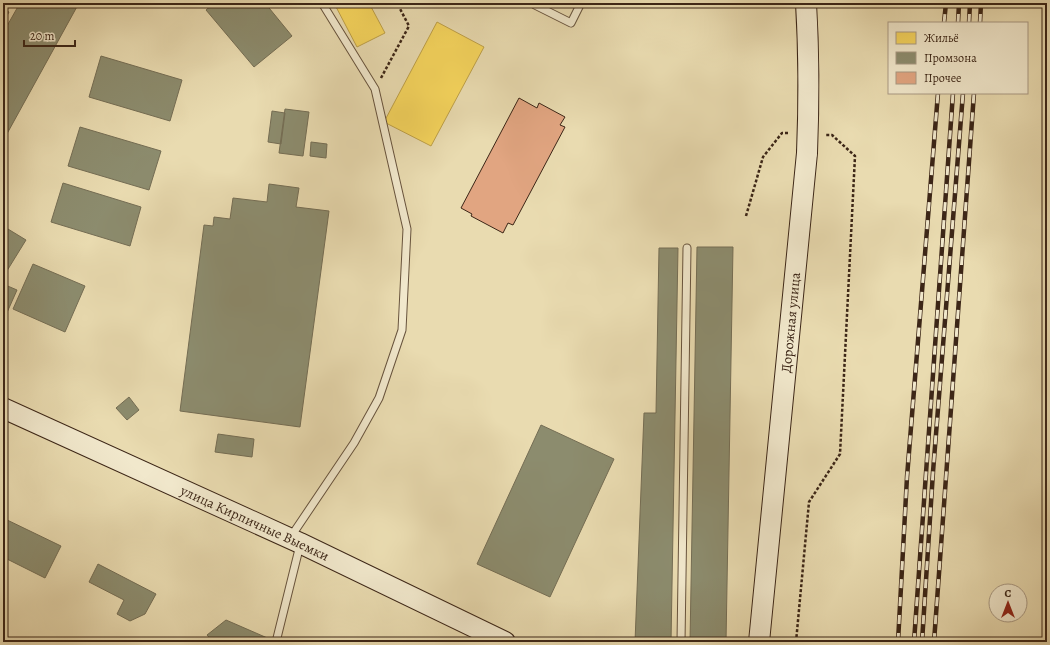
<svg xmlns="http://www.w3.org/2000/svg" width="1050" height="645" viewBox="0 0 1050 645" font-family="Alegreya,serif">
<rect width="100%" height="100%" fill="#e9dbb0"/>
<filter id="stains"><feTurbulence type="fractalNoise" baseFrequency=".005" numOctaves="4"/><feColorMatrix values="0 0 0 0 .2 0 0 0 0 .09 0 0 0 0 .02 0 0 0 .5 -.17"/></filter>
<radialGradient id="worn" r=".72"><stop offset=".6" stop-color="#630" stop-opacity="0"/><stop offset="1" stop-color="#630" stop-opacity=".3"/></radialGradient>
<path fill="#f6d55c" stroke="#bea047" d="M334,3h35l16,30 -28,14z
M437,22l47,25 -53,99 -47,-24z"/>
<path fill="#8c8c6e" stroke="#746d54" d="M20,3h59l-76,138v-108z
M214,3h51l27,33 -38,31 -48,-57z
M3,9l6,3 -6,11z
M101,56l81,24 -12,41 -81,-24z
M285,109l24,3 -6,44 -24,-3z
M272,111l13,2 -4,31 -13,-2z
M80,127l81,24 -12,39 -81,-24z
M311,142l16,2 -1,14 -16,-2z
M63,183l78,24 -11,39 -79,-24z
M269,184l30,4 -3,19 33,4 -29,216 -120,-16 24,-186 9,1 1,-9 16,2 3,-21 34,4z
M3,226l23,14 -21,34 -2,-1z
M697,247h36l-7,395h-36z
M659,248h19l-7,394h-36l9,-229h12z
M33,264l52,22 -20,46 -52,-23z
M3,284l14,6 -12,27 -2,-1z
M129,397l10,13 -12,10 -11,-12z
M541,425l73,34 -64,138 -73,-33z
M218,434l36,5 -2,18 -37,-5z
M3,518l58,28 -16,32 -42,-21z
M98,564l58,30 -11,20 -15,7 -13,-7 7,-14 -35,-18z
M226,620l46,20 -3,2h-56l-6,-7z"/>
<path fill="#e1a581" stroke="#3c2617" d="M519,98l18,10 2,-5 26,14 -5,8 5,2 -52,98 -5,-2 -5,10 -32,-17 1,-2 -11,-6z"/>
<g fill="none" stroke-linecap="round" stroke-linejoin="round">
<defs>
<path id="lane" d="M536,3l-1,2 36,18 10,-20
M290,538l64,-95 25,-45 23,-68 5,-101 -32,-140 -53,-86
M276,642l24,-97
M681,642l6,-394"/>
<g id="secondary">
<path id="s1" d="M3,408l297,135 205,99"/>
<path id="s2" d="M759,642l48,-489"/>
</g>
</defs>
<use href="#lane" stroke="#67533d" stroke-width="9"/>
<use href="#secondary" stroke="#3c2617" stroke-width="22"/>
<path stroke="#3c2617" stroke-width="2.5" stroke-dasharray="3 2" stroke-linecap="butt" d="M381,78l28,-52 -12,-23
M746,216l17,-59 19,-24h8
M796,642l13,-140 31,-48 15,-298 -23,-21h-7"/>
<use href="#lane" stroke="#f1e8cc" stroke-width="7"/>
<use href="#secondary" stroke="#f1e8cc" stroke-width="20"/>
<defs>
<path id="rail" d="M944,23l2,-20
M958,23l1,-20
M969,23l1,-20
M980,23l1,-20
M898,642l9,-165 31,-384
M914,642l39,-549
M922,642l11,-170 30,-379
M934,642l40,-549"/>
</defs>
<use href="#rail" stroke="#3c2617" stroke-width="4.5"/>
<use href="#rail" stroke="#f1e8cc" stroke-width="3" stroke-dasharray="9" stroke-linecap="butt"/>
<defs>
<path id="secondary-bridge" d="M806,3c3,50 3,100 1,150"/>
</defs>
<use href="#secondary-bridge" stroke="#3c2617" stroke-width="22" stroke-linecap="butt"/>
<use href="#secondary-bridge" stroke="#f1e8cc" stroke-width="20"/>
</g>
<g text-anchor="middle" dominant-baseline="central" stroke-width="4" stroke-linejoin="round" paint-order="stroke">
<g font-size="14" fill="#3c2617" stroke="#f1e8cc">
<text stroke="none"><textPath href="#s2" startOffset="321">Дорожная улица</textPath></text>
<text stroke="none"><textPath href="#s1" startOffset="277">улица Кирпичные Выемки</textPath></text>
</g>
</g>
<rect width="1050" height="645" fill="none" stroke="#e9dbb0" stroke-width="16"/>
<rect x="4" y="4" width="1042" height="637" fill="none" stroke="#3c2617" stroke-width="2"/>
<rect x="8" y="8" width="1034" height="629" fill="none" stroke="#3c2617"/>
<rect x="888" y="22" width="140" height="72" fill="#f1e8cc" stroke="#a99a84"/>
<rect x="896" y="32" width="20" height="12" fill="#f6d55c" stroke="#a99a84"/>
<text x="924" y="42" font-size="12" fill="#3c2617">Жильё</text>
<rect x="896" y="52" width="20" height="12" fill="#8c8c6e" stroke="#a99a84"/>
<text x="924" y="62" font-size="12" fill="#3c2617">Промзона</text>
<rect x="896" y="72" width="20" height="12" fill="#e1a581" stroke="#a99a84"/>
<text x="924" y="82" font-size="12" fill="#3c2617">Прочее</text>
<g transform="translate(1008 603)"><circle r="19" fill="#f1e8cc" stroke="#a99a84"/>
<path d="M0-3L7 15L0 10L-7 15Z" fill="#8f2418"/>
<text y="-6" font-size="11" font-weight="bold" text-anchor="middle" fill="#3c2617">С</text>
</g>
<path d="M24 40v6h51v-6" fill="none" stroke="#3c2617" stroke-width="2"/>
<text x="30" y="40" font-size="12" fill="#3c2617" stroke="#f1e8cc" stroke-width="3" paint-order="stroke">20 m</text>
<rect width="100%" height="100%" filter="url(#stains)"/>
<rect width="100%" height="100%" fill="url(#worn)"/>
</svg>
